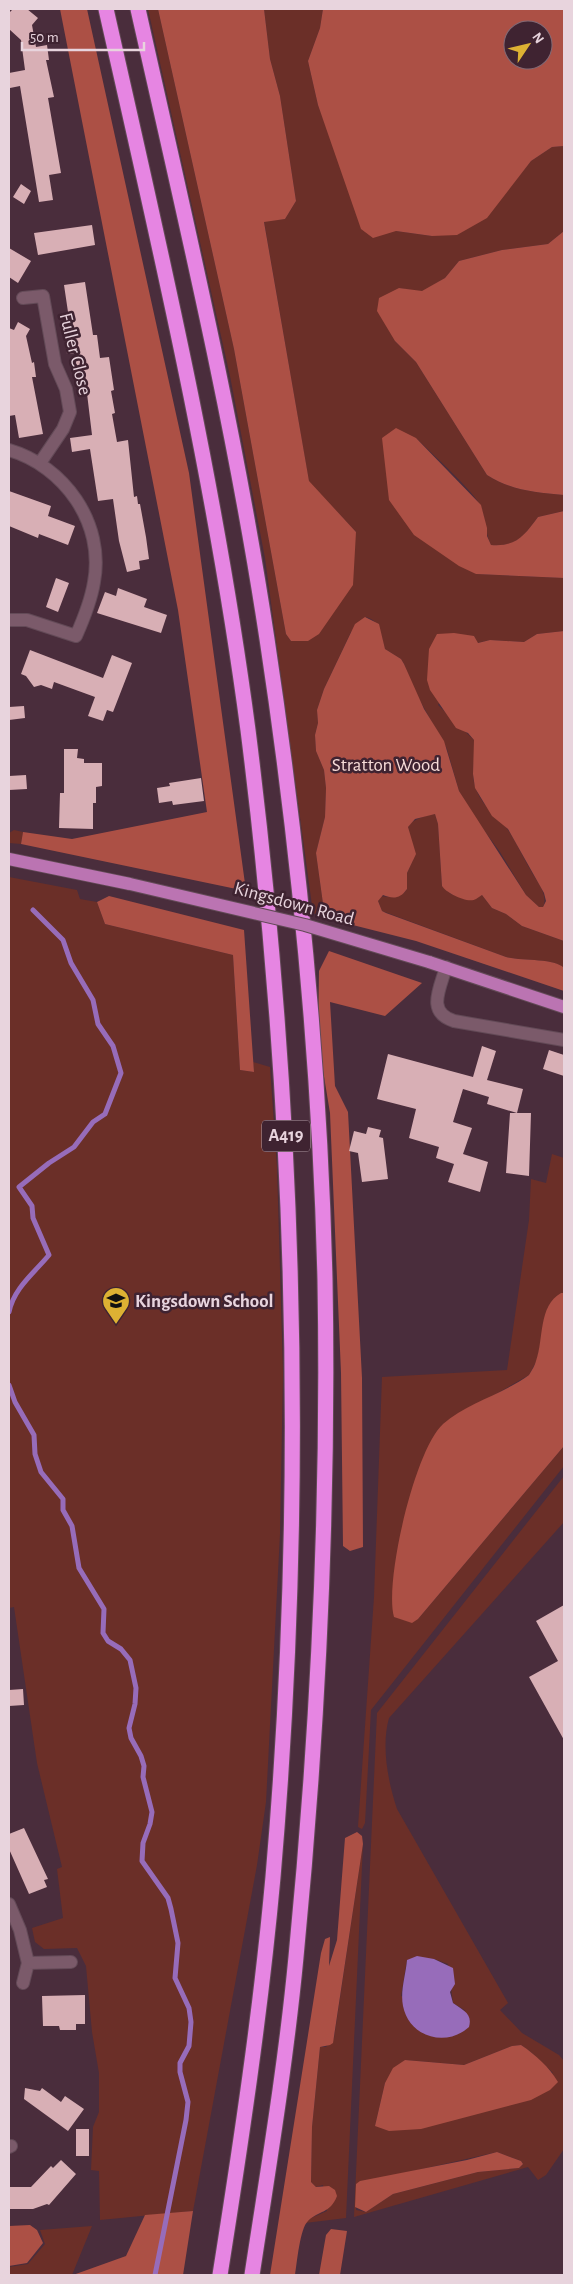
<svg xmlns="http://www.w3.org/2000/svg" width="573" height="2284" viewBox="0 0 573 2284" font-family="'Alegreya Sans',sans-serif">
<rect width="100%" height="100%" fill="#4a2d3c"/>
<path fill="#6b2f28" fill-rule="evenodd" d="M148,9h10l76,340 52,285 5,7h17l48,-109 -47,-50 -45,-261 21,-2 11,-18 -16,-105 -10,-37 -6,-50h59l-3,19 -12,33 10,44 17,45 61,81 36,5 81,-53 18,-22 21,-14 12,-1v85l-16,13 -46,6 -43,11 -14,17 -23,14 -23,-4 -4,53 21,21 71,113c26,16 47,17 77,20v16l-26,6c-14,19 -21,30 -47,28 -6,-12 -5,-25 -10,-38 -6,-15 -51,-55 -65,-69l60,136 88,4v53l-27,3 -13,8 -34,-2 -13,3 -3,-7 -36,69 36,35c3,15 -4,31 1,46 5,18 19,27 30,40 7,8 19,33 25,43 6,12 19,25 13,38h-4l-13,-12 -26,-43 -25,-34 -16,-27 -12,-42 -33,-59 -10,-26 -3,-5 -16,-10c-4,-13 -4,-28 -19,-32l-15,15 -27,57 -7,21 1,13 -3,12 1,16 8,19 2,18 -1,29 -9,36 9,65 -12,-5 -48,-355 -35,-182z
M435,814l3,10 4,62 9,8 18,6 13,-5 10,13 14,6 16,12 42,15v27c-10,-10 -42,-7 -58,-11l-124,-46 -4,-10 2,-5 9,1 15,-4 3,-4v-16l6,-13 -5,-33c4,-8 19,-12 27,-13z
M14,830l9,2 -2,12 -12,-1v-10z
M9,877l68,13 3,9 17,3 8,22 128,31 7,115 14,2 -1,-10 17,5 7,100 6,206 -3,161 -14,268 -9,63 -64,346 -93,9 -1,-49 -8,-1 2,-43 6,-15v-39l-7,-41 -6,-66 -9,-18 -33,1 -9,-7 -3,-14 31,-10 -6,-49 5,-2 -25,-104 -23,-156 -5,1z
M552,1154l12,4v135h-3l-13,14 -11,53 -8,15 -87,50 -24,194 146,-173v20l-193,244 -6,113 -3,6 -4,-2 16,-230 8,-220 125,-7 22,-150 2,-41 15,4z
M564,1476v46l-175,196c-8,28 -1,64 8,91l111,194 -8,7 22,23 37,22 5,6v88l-18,26 -8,5 -10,-13 -174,50 23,-504zM434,1959l14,5 5,39 13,8 -65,-15 6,-36zM521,2045l11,8 21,20 -178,53 10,-43 20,-23 59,5 48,-19zM497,2152l24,9 2,3 -4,4 -41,4 -85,22 -27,18 -10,-2v-26z
M363,1844l-17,374 -41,5 6,-5 16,-7 -4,-26 -7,2 -5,-5 1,-55 8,-80h6l8,-9z
M92,2226l-20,49h-63v-8l19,-3 17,-20 -5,-14z"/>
<path fill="#ac5045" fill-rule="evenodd" d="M60,9h27l102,464 57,418 -225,-47 2,-12 49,7 135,-27 -29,-202z
M158,9h106l6,50 10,37 16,105 -11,18 -21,3 45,259 47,51 -3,53 -34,49 -11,7h-17l-5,-7 -52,-285z
M323,9h241v137l-12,1 -21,14 -44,57 -30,17 -25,1 -36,-5 -23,7 -12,-9 -43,-124 -10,-44 12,-33zM513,30h30v30h-30z
M564,231v264c-30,-3 -51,-4 -77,-20l-71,-113 -21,-21 -18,-30 2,-13 20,-10 23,3 23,-13 14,-17 43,-11 46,-6z
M396,428l20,10 65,67 6,23v8l4,9c25,2 33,-9 47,-28l26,-6v67l-88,-4 -17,-8 -45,-31 -25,-35 -7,-62z
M365,617l14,7 6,25 16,10 3,5 20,45 20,32 15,50 67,104 13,12h4l3,-6 -2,-8 -36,-64 -16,-13 -17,-28 -2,-14 1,-34 -6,-7 -12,-5 -26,-38 -3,-10 2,-31 8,-15 17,-1 20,3 4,7 12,-3 34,2 13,-8 27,-3v310l-42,-15 -16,-12 -14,-6 -10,-13c-2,1 -4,3 -6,4 -8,5 -30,-6 -34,-13l-4,-62 -3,-10 -20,5 -7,8 8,27 -9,19v16c-7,10 -14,10 -24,6l-5,6 4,10 4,2 120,44c15,4 49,1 58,11v23l-148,-50 -91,-23 -9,-65 9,-36 1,-29 -2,-18 -8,-19 -1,-16 3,-12 -1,-13 7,-21 31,-65z
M109,896l135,34 10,142 -14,-2 -7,-115 -128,-31 -8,-22z
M329,951l93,32 -37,33 -55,-14 5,84 13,26 14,266 1,169 -13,4 -7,-5 -2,-173 -11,-260 -12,-73 1,-69z
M561,1293h3v153l-146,173 -6,4 -18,-6c-10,-35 21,-168 49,-193 24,-21 60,-30 86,-49 3,-5 6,-10 7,-14 8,-22 2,-55 25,-68z
M357,1832l5,4 1,8 -30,199 -3,2 -10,2 -8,80 -1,55 5,5 13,-1 6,4 2,6c-7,18 -18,14 -29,25 -8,7 -11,42 -13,54h-25l51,-322 4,-14 5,-2 -1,29 8,-26 8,-102z
M521,2045c15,10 28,22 37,37l-8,8 -19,10 -110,29 -32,2 -14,-5 10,-43 8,-15 12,-8 59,5 48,-19z
M497,2152l24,9 2,3 -4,4 -41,4 -85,22 -27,18 -11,-5 1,-23 4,-3 107,-21z
M193,2211l-10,64h-110l53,-19 19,-41z
M30,2225l7,5 6,13 -16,20 -18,3v-40z
M331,2229l16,2 -7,44h-21l7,-40z"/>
<path fill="#976cba" d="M417,1956l17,3 19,9 2,16 -5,8 3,11c9,7 20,10 16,24 -23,21 -60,10 -66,-21 -3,-15 3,-32 4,-46z"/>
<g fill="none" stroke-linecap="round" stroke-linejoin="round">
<path stroke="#976cba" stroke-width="5" d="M9,1312c5,-24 25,-39 40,-57l-16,-37 -1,-12 -13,-19 30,-24 25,-16 19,-25 12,-8 16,-41 -8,-27 -15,-22 -5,-24 -22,-37 -8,-23 -30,-30
M9,1385l6,17 19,33 1,19 6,18 22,27v11l9,16 7,42 25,41 -1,24 5,8 13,8 9,11 6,28 -1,16 -6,24 2,10 10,18 3,10 -1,11 9,35 -2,12 -7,19 -1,18 26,37 3,11 7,34 -3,35 14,30 2,14 -2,24 -9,17v9l8,30 -2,18 -31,155"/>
</g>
<path fill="#d8afb5" d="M13,9h14l11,9 -6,7 4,22 11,-2 2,15h-3l8,37 -6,1 13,75 -12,2 4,25 -14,2 -19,-116 -10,2 -1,-8v-7l16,-3 -4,-30 -12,-11v-16z
M21,184l10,7 -7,13 -11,-7z
M92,225l3,20 -57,10 -4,-22z
M9,248l22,13 -13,22 -9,-6z
M85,282l8,53h4l3,23 9,-1 5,33 -3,1 4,22 -3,1 5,28 11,-2 6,57 3,-1 1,8h2l6,33 3,22 -10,2 1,8 -13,3 -8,-31 -6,-42 -15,2 -8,-52 -18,3 -2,-14 22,-3 -7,-58 -3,-6h-5l-2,-18 -8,1 -2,-14 7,-1 -8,-54z
M18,322l12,7 -4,7 6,27 2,-1 2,15h-4l11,57 -24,4 -4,-23 -6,1v-88l5,2z
M9,491l42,15 -3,10 27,10 -7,19 -29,-11 -1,4 -29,-12z
M56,578l13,5 -11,29 -12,-5z
M118,588l29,11 -3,8 23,8 -6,18 -64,-20 8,-21 11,4z
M30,650l73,28 9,-23 20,8 -19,49 -6,-2 -4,11 -15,-5 7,-19 -41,-15 -2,7 -11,-4 -7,2 -8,-11 -5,-2z
M24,706l1,12 -16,2v-13z
M64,749h14l-1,9 7,1v4h18v23l-6,1v16h-3v26l-34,-1 1,-35h4z
M26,775l1,14 -18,1v-14z
M201,778l3,23 -31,4 -1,-4 -13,2 -2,-15 13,-2 -1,-3z
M482,1046l14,5 -9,29 36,9 -6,24 -30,-9 2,-7 -26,-8 -10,33 19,6 -9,26 25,8 -8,30 -32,-10 6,-18 -18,-6 3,-11 -30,-9 7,-29 -39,-10 11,-45 85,23z
M549,1050l15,5v21l-21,-7z
M510,1113h21l-2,63 -23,-3z
M368,1127l13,3 -2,7 4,1 5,41 -26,3 -4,-29 -9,-2 5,-20 12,3z
M564,1605v135l-35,-63 29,-16 -22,-40z
M23,1689l1,16 -15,1v-16z
M24,1828l24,51 -4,1 3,7 -18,7 -20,-45v-15z
M85,1995v29h-9v6h-16l-1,-4h-16l-1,-30z
M25,2088l15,3 2,-3 19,14 4,-6 19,13 -16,22 -44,-32z
M76,2129h13v27h-13z
M61,2160l15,14 -27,31 -2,-1 -14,5h-24v-22h22l20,-21 2,2z"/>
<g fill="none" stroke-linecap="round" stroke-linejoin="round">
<defs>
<path id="minor" d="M23,298l20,-2 12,68 11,25 4,23 -7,17 -23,34
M9,450c55,16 96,73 85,132 -3,19 -10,36 -18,54l-49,-16h-18
M446,967c-6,22 -20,45 8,54l110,19
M9,1904l11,26 8,33 -5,20
M28,1963l43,-1
M9,2147l2,-1"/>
<path id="major" d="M9,859l121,25
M429,962l135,45"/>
<path id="highway" d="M106,9c54,239 110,478 142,721 48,380 58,765 25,1147 -12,133 -32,266 -53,398
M138,9c47,209 97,418 129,630 32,211 53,428 58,641 4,225 -7,452 -29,677 -10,106 -28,213 -44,318"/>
</defs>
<use href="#minor" stroke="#634a57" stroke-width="14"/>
<use href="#major" stroke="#634a57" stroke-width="14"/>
<use href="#highway" stroke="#634a57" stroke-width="17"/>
<use href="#minor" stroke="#7b5a6a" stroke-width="12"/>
<use href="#major" stroke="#bb74b2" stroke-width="12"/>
<use href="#highway" stroke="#e685e2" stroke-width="15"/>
<defs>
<path id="major-bridge" d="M130,884l175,41 124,37"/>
</defs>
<use href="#major-bridge" stroke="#634a57" stroke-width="14" stroke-linecap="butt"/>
<use href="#major-bridge" stroke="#bb74b2" stroke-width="12"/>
</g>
<defs>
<symbol id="school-pin" viewBox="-11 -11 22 30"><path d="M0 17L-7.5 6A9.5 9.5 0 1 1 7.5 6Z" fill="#ddb133" stroke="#3f2331"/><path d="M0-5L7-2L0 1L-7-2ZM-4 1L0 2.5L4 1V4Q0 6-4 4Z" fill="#111"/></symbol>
</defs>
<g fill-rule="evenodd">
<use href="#school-pin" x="100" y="1285" width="32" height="43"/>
</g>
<g text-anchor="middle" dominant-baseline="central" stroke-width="5" stroke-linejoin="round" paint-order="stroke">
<rect fill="#3f2331" stroke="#b59fa9" stroke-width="1" x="262" y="1120.5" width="48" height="31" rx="4"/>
<g font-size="18" font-weight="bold" fill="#e8d4dd">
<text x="286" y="1136">A419</text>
</g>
<g font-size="19" fill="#e8d4dd" stroke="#3f2331">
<text transform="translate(75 354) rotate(76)">Fuller Close</text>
<text transform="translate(294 904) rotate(15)">Kingsdown Road</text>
</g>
<g font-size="19" fill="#f7dcd8" stroke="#3f2331">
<text x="386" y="765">Stratton Wood</text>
</g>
<g font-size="19" font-weight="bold" fill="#e8d4dd" stroke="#3f2331" text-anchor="start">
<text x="135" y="1301">Kingsdown School</text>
</g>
</g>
<rect width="573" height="2284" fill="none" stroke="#e8d4dd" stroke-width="20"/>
<g transform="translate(528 45) rotate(55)"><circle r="24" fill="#3f2331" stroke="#836a76"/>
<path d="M0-4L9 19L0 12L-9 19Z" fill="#ddb133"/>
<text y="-8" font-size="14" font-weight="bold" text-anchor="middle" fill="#e8d4dd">N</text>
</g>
<path d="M22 42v8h122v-8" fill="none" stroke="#e8d4dd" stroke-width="2.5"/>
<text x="30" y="42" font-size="15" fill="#e8d4dd" stroke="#3f2331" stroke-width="4" paint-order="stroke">50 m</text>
</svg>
